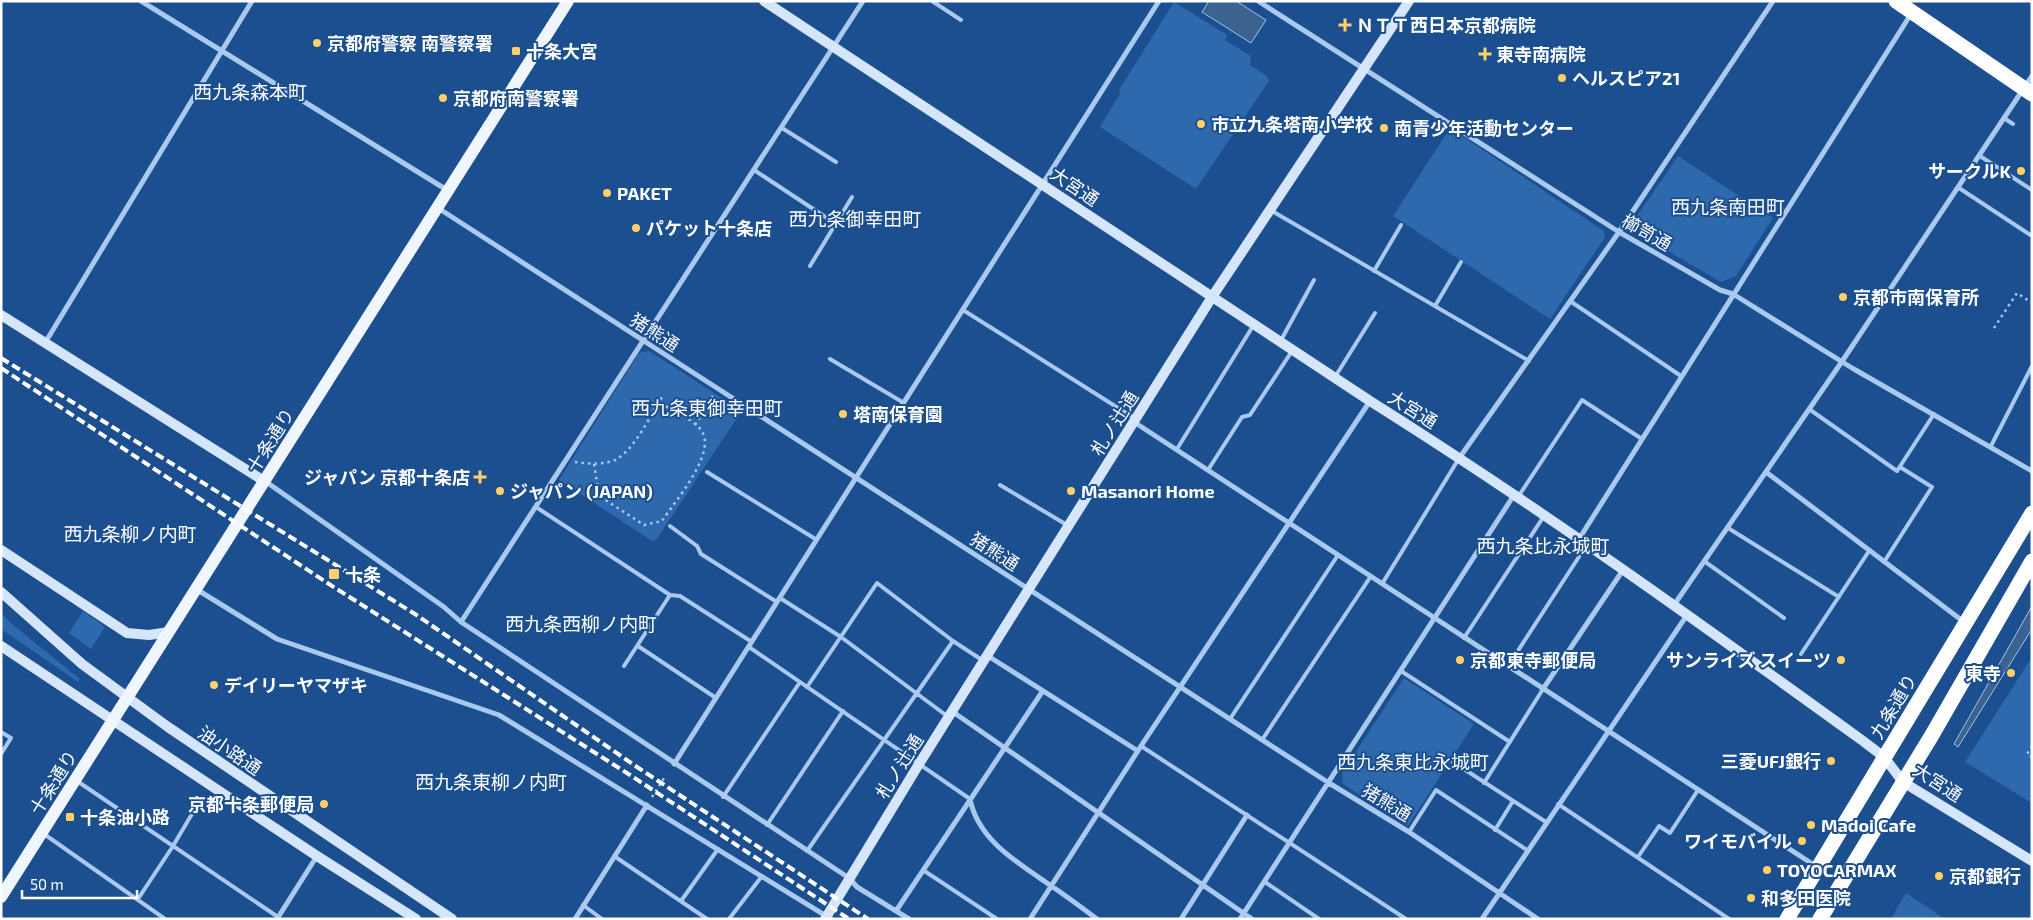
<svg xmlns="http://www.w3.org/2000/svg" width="2033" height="920" viewBox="0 0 2033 920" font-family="'Exo 2','Noto Sans JP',sans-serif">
<rect width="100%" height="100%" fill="#1b4f8f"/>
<path fill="#2e69ad" d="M1174,2l53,33 -2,5 26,16 -1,9 17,11 2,5 -73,108 -96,-62 20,-33 -1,-4z
M1450,128l154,103 1,6 -55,82 -157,-103z
M1678,156l95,62 -37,58 -15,6 -81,-47 -3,-19z
M649,351l90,58 2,3 -85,128 -4,1 -93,-61 80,-127z
M83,611l22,16 -14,22 -22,-16z
M1,613l12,12 67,54 -2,3 -77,-53z
M2032,657v146l-67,-41z
M1404,678l70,46 -66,102 -65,-42 -1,-11z
M1906,893l39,26h-54z"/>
<path fill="#3c6290" stroke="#9cc4f0" d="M1209,1h27l30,19 -15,23 -49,-31z
M2032,606v23l-74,118 -4,-3z"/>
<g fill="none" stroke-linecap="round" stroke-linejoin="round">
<path stroke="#a9c9ee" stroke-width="2.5" stroke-dasharray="2.5 4" stroke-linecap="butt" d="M1994,328l23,-35 15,10
M695,425l18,-29
M575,462c13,2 28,3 40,-2 19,-9 36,-46 47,-63
M594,464l4,25 6,10 40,26 18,-4c13,-20 56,-69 39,-91 -9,-12 -30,-20 -43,-28
M2032,746l-5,8 5,3
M652,797l14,-22"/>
<path stroke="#a9c9ee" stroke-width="4" d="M932,1l29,19
M2004,118l9,6
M782,128l54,34
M1980,156l52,34
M754,170l82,54
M1959,188l73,48
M1272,211l257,150
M810,266l42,-69
M1374,271l27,-46
M1570,301l111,75
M1435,306l26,-44
M963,310l171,108
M1280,342l34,-62
M830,359l74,44
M1335,377l40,-64
M1809,409l88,62 37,-57
M1991,446l41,-80
M1177,449l76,-123
M1208,470l34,-53 8,-2 42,-64
M707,472l110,68
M1000,485l67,40
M1518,497l64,-97 60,39
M536,507l134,88 10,1 72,46
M670,526l27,20 4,8 76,48
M1728,528l111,69
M1704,561l80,57
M1884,562l48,-75 -32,-20
M1382,584l76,-124
M780,598l61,39 106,79
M1464,638l80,-122
M638,646l78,52
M749,647l221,152
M1801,654l68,-103
M624,666l46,-71
M1508,666l78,-120
M1401,671l109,71
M807,687l70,-104 76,58 29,19
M1230,719l108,-164
M1,732l10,6 -10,16
M1262,740l109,-164
M1141,746l265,173
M1453,762l93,60
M77,781l201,136
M1484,783l59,-94
M723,797l77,-115
M1558,804l171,115
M767,825l76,-114
M1495,830l18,-29
M1409,832l27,-42 91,60
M44,834l121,85
M807,851l146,-210
M614,856l93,63
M1638,857l21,-31 11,7 28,-43
M923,870l74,49
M1265,882l54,37
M138,899l35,-53 26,-44
M681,901l37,-52
M583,905l19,14
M729,919l33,-43"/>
<path stroke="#a9c9ee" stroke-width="5" d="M141,1l306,189
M1258,1l361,231 101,58 13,4 119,74 180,103
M438,208l891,575 80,49 129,87
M45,343l207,-342
M1134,422l683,445
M1460,457l159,-225 154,-231
M1766,472l198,150
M265,481l179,126 17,15 388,256 8,9 52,32
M1579,539l332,-525
M196,589l81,50 222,76 332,204
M1674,605l169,-245 189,-284
M461,622l402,-621
M988,656l150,95
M1543,689l80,-119
M953,712l299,207
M674,764l485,-763
M970,799c8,41 48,64 80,86 16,11 31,22 47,34
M896,911l146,-219
M277,919l40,-63
M575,919l72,-114
M1030,919l111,-173 229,-345
M1181,919l66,-104
M1240,919l274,-424
M1482,919l205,-304"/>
<path stroke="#d6e6fa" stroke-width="10" d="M764,1l606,400c169,106 331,223 493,340l21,16 19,25 129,79
M1,315l263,166
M1,550l126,83 22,2 20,-3
M1,592l81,72 86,63 284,192
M1,646l316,210 99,63
M825,919l94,-155 293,-467 197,-296"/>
<path stroke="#f0f6ff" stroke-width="12" d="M1,897l567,-896"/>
<path stroke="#fff" stroke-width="15" d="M1896,1l136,93
M1787,919l245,-406
M1820,919l112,-184 100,-174"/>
<path stroke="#fff" stroke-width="4" stroke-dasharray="9 4" stroke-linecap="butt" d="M1,358l414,256 222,153 231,152
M1,368l328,216 301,191 219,144"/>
</g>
<g fill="#ffd166" stroke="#1b4f8f" stroke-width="2">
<path d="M1342.5 17.5h5v5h5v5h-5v5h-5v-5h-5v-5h5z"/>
<circle cx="317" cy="43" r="5"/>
<rect x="511" y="46" width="10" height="10" rx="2.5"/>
<path d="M1482.5 46.5h5v5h5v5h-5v5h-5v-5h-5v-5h5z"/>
<circle cx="1562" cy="78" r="5"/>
<circle cx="443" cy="98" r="5"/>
<circle cx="1201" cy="124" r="5"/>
<circle cx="1384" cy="128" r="5"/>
<circle cx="2021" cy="171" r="5"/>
<circle cx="607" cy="193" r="5"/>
<circle cx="636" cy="228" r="5"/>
<circle cx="1843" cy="297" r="5"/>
<circle cx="843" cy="414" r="5"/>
<path d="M477.5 469.5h5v5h5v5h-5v5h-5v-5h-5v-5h5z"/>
<circle cx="500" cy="491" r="5"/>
<circle cx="1071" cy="491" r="5"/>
<rect x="328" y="568" width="12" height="12" rx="2.5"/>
<circle cx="1460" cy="660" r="5"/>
<circle cx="1841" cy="660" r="5"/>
<circle cx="2011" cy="673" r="5"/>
<circle cx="214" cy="685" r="5"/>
<circle cx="1831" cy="761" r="5"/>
<circle cx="324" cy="804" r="5"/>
<rect x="65" y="812" width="10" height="10" rx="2.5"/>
<circle cx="1811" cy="825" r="5"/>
<circle cx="1802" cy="841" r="5"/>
<circle cx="1767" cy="870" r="5"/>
<circle cx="1939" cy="876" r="5"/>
<circle cx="1751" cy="898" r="5"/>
</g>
<g text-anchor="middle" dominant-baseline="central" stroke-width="4" stroke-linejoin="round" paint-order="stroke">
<g font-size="18" font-weight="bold" fill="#fff" stroke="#1b4f8f" text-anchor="start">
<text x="1356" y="25">ＮＴＴ西日本京都病院</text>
<text x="327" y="43">京都府警察 南警察署</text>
<text x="526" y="51">十条大宮</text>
<text x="1496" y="54">東寺南病院</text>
<text x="1572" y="78">ヘルスピア21</text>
<text x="453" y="98">京都府南警察署</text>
<text x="1211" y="124">市立九条塔南小学校</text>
<text x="1394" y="128">南青少年活動センター</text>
<text x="2011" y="171" text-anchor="end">サークルK</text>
<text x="617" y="193">PAKET</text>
<text x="646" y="228">パケット十条店</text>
<text x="1853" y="297">京都市南保育所</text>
<text x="853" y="414">塔南保育園</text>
<text x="470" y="477" text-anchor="end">ジャパン 京都十条店</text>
<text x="510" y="491">ジャパン (JAPAN)</text>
<text x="1081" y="491">Masanori Home</text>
<text x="345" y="574">十条</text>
<text x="1470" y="660">京都東寺郵便局</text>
<text x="1831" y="660" text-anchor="end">サンライズ スイーツ</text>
<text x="2001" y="673" text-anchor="end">東寺</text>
<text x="224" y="685">デイリーヤマザキ</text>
<text x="1821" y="761" text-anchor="end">三菱UFJ銀行</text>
<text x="314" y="804" text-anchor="end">京都十条郵便局</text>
<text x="80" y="817">十条油小路</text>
<text x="1821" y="825">Madoi Cafe</text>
<text x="1792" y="841" text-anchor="end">ワイモバイル</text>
<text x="1777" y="870">TOYOCARMAX</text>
<text x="1949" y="876">京都銀行</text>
<text x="1761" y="898">和多田医院</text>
</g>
<g font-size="18" fill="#fff" stroke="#1b4f8f">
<text transform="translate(1075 186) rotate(34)">大宮通</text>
<text transform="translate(1647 232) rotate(30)">櫛笥通</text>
<text transform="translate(655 332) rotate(33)">猪熊通</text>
<text transform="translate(1413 409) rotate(32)">大宮通</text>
<text transform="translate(1114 423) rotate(-58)">札ノ辻通</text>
<text transform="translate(270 440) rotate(-58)">十条通り</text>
<text transform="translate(995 551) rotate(33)">猪熊通</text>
<text transform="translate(1893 706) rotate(-59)">九条通り</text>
<text transform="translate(230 750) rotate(34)">油小路通</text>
<text transform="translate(899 766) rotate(-58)">札ノ辻通</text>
<text transform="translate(53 782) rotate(-58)">十条通り</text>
<text transform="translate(1938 782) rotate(33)">大宮通</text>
<text transform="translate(1387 802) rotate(31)">猪熊通</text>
</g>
<g font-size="19" fill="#fff" stroke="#1b4f8f">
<text x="250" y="91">西九条森本町</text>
<text x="1728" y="206">西九条南田町</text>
<text x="855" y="218">西九条御幸田町</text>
<text x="707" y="407">西九条東御幸田町</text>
<text x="130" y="533">西九条柳ノ内町</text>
<text x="1543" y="545">西九条比永城町</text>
<text x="581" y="623">西九条西柳ノ内町</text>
<text x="1413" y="761">西九条東比永城町</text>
<text x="491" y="781">西九条東柳ノ内町</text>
</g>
</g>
<rect width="2033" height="920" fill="none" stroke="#ffffff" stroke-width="5"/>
<path d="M22 890v8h115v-8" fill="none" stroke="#ffffff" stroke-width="2.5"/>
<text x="30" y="890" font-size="15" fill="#ffffff" stroke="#1b4f8f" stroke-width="4" paint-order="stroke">50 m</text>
</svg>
